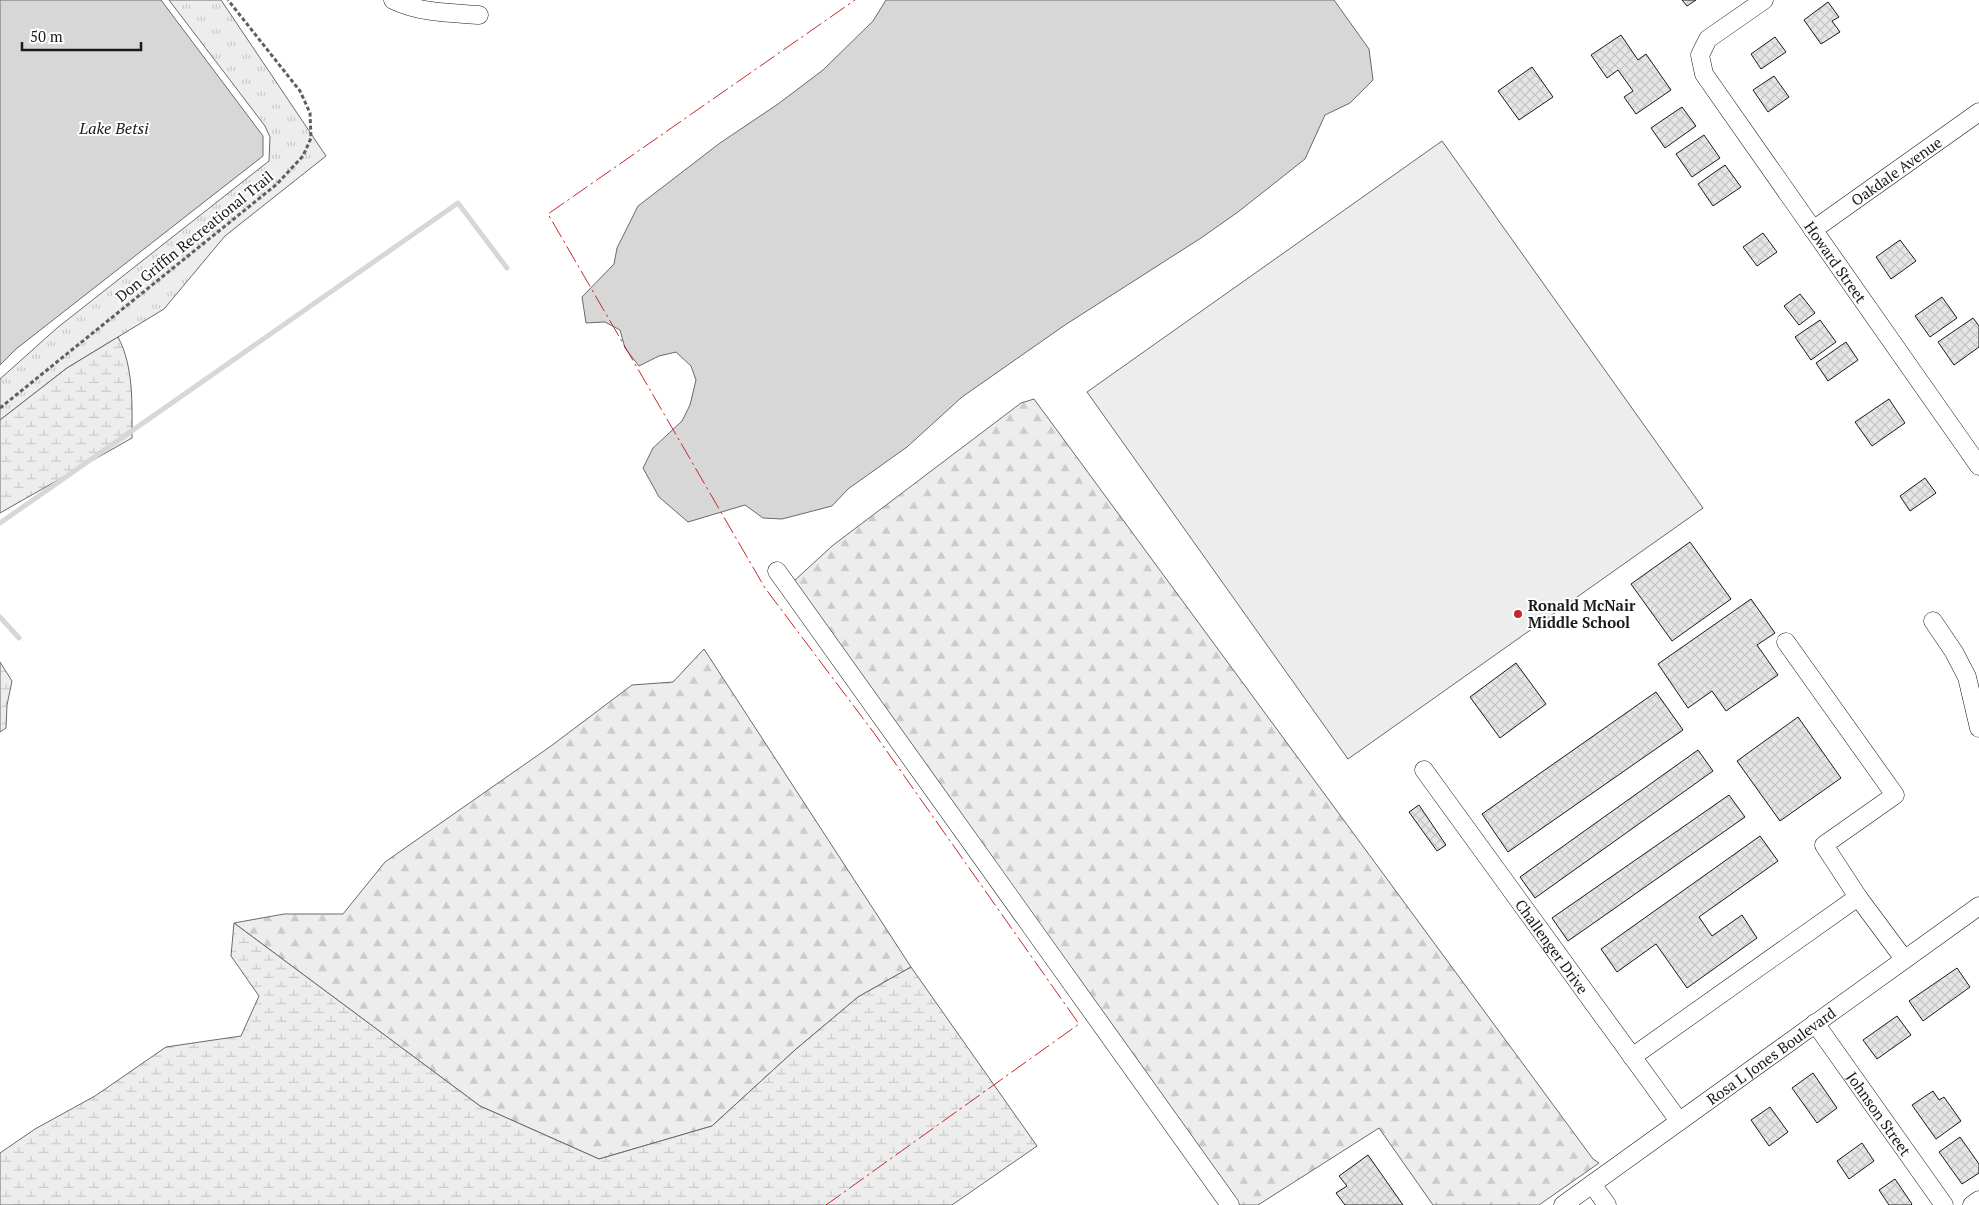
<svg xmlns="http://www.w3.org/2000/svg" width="1979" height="1205" viewBox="0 0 1979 1205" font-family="'PT Serif',serif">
<defs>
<pattern id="grass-tufts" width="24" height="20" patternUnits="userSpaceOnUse" patternTransform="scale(1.25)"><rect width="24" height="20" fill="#ededed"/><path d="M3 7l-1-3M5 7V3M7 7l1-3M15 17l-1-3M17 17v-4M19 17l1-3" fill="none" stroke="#cbcbcb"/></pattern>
<pattern id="forest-firs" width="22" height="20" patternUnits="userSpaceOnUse" patternTransform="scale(1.25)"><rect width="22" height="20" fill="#ededed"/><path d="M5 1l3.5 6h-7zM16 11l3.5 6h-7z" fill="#cbcbcb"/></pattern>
<pattern id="wetland-marsh" width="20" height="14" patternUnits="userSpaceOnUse" patternTransform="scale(1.25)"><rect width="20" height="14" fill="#ededed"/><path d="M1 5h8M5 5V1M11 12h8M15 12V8" fill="none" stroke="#cbcbcb"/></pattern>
<pattern id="building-cross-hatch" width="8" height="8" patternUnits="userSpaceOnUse" patternTransform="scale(1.25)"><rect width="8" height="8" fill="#e6e6e6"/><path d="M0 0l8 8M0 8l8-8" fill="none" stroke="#c5c5c5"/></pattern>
</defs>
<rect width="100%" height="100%" fill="#fff"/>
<path fill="url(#grass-tufts)" stroke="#6a6a6a" d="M169,0h52l105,156 -101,80 -61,73 -97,59 -67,52v-41l57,-51 212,-167 1,-24 -5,-11z"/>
<path fill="url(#forest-firs)" stroke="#6a6a6a" d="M1034,399l559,760 6,4 -60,42h-106l-54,-77 -121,77h-19l-445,-624 38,-35 189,-143z
M704,649l207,318 -53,30 -63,53 -83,76 -113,33 -119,-53 -246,-183 50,-9h59l42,-52 166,-116 81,-61 41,-3z"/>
<path fill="url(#wetland-marsh)" stroke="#6a6a6a" d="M118,337c16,30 14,68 14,101l-132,75v-93l67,-52z
M0,662l12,19 -5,24 -1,23 -6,4z
M234,923l246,183 119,53 113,-33 83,-76 63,-53 53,-30 126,179 -85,59h-952v-52l35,-24 60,-33 71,-49 75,-11 18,-40 -28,-40z"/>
<path fill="#ededed" stroke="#6a6a6a" d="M1442,141l261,367 -355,251 -261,-367z"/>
<path fill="#d7d7d7" stroke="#6a6a6a" d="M0,0h161l102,136v20l-247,193 -16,16z
M886,0h448l35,49 4,31 -23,23 -25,12 -20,44 -67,53 -37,26 -136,87 -103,72 -55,50 -59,42 -16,17 -50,13 -19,-1 -18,-13 -57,17 -29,-25 -16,-29 10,-20 29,-27 8,-16 6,-25 -5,-14 -15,-14 -17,4 -20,10 -14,-18 -5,-18 -15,-8 -19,1 -4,-26 32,-33 3,-16 21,-42 82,-63 58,-39 45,-34 50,-49z"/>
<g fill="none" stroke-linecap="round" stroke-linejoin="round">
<path stroke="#d7d7d7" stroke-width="5" d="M0,523l458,-320 49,65
M0,617l19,21"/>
</g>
<path fill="url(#building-cross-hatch)" stroke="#1a1a1a" d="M1682,0h14l-9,6z
M1828,2l11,15 -7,4 8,11 -19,12 -17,-24z
M1621,35l17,25 8,-6 25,36 -35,24 -12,-17 9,-6 -15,-21 -11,8 -16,-23z
M1775,37l11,15 -25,17 -10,-15z
M1532,67l21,30 -34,23 -21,-29z
M1774,76l15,21 -21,15 -15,-22z
M1682,107l14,19 -31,22 -14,-20z
M1704,135l16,23 -28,19 -16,-23z
M1725,165l16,22 -28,19 -15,-22z
M1763,233l14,19 -20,14 -14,-19z
M1900,240l16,21 -25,18 -15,-22z
M1800,294l15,19 -16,12 -15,-19z
M1942,297l15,21 -27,19 -15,-21z
M1973,318l6,8v21l-25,18 -16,-23z
M1820,320l16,22 -25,18 -16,-23z
M1846,342l12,18 -30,21 -12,-18z
M1889,399l16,24 -33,23 -17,-24z
M1925,478l11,15 -26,18 -10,-15z
M1690,542l41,57 -59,42 -41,-57z
M1751,599l24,34 -18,12 21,30 -52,36 -14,-20 -24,17 -30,-44z
M1516,663l30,41 -46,34 -30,-41z
M1656,692l27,38 -175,122 -26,-38z
M1798,717l43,61 -61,43 -43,-60z
M1698,750l15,21 -178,127 -15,-21z
M1729,795l16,22 -177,124 -16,-23z
M1419,805l27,40 -9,6 -28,-39z
M1760,836l18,25 -79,56 13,19 30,-21 15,23 -70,50 -31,-44 -39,28 -16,-23z
M1957,968l13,19 -47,34 -14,-20z
M1897,1016l14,19 -34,24 -14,-19z
M1813,1073l24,35 -20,15 -25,-35z
M1933,1091l6,9 5,-3 17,24 -25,18 -24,-34z
M1770,1107l18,25 -19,14 -18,-26z
M1960,1137l19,27v9l-17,11 -23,-32z
M1862,1143l12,18 -25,18 -12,-18z
M1368,1155l35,50h-58l-9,-12 11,-7 -8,-10z
M1895,1179l17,25 -1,1h-22l-10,-15z"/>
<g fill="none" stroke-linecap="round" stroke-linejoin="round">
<defs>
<g id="minor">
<path d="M393,0c26,13 58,13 86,15"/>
<path id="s1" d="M1764,0l-56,39 -8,16 4,19 275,392"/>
<path id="s2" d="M1813,230l166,-118"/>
<path d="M777,571l453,634"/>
<path d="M1933,621l21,31 13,25 12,51"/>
<path d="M1786,642l109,153 -71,50 34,52"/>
<path id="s3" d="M1424,770l255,351"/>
<path id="s4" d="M1815,1023l129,182"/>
<path d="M1632,1057l226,-160 46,62"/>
<path d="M1592,1184l15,21"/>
<path id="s5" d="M1563,1205l416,-299"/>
<path d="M1972,1205l7,-5"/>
</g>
</defs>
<use href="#minor" stroke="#1a1a1a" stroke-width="19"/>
<path stroke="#5f5f5f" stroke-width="3" stroke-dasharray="4 2.5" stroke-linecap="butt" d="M0,408l277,-224 26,-28 8,-18 -1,-25 -10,-22 -72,-91"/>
<use href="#minor" stroke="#fff" stroke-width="18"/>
<path stroke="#c62828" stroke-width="1" stroke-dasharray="18 4 2.5 4" stroke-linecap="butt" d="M826,1205l253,-181 -205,-291 -109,-145 -217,-374 307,-214"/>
</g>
<circle fill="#c62828" stroke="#fff" stroke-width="2" cx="1518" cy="614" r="5"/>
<g text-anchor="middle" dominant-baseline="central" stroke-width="4" stroke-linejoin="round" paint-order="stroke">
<g font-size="15" fill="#1a1a1a" stroke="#fff">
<text stroke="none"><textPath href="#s2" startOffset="102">Oakdale Avenue</textPath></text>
<text transform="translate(194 236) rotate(-39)">Don Griffin Recreational Trail</text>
<text stroke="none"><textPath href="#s1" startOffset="335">Howard Street</textPath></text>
<text stroke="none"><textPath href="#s3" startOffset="218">Challenger Drive</textPath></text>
<text stroke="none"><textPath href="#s5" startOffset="256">Rosa L Jones Boulevard</textPath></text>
<text stroke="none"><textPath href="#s4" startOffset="111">Johnson Street</textPath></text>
</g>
<g font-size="15" font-weight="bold" fill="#1a1a1a" stroke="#fff" text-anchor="start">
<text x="1528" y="605">Ronald McNair<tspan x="1528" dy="17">Middle School</tspan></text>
</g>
<g font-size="16" font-style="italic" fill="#1a1a1a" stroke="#fff">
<text x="114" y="128">Lake Betsi</text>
</g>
</g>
<path d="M22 42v8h119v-8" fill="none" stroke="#1a1a1a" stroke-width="2.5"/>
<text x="30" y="42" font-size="15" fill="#1a1a1a" stroke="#ffffff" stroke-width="4" paint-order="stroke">50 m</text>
</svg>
